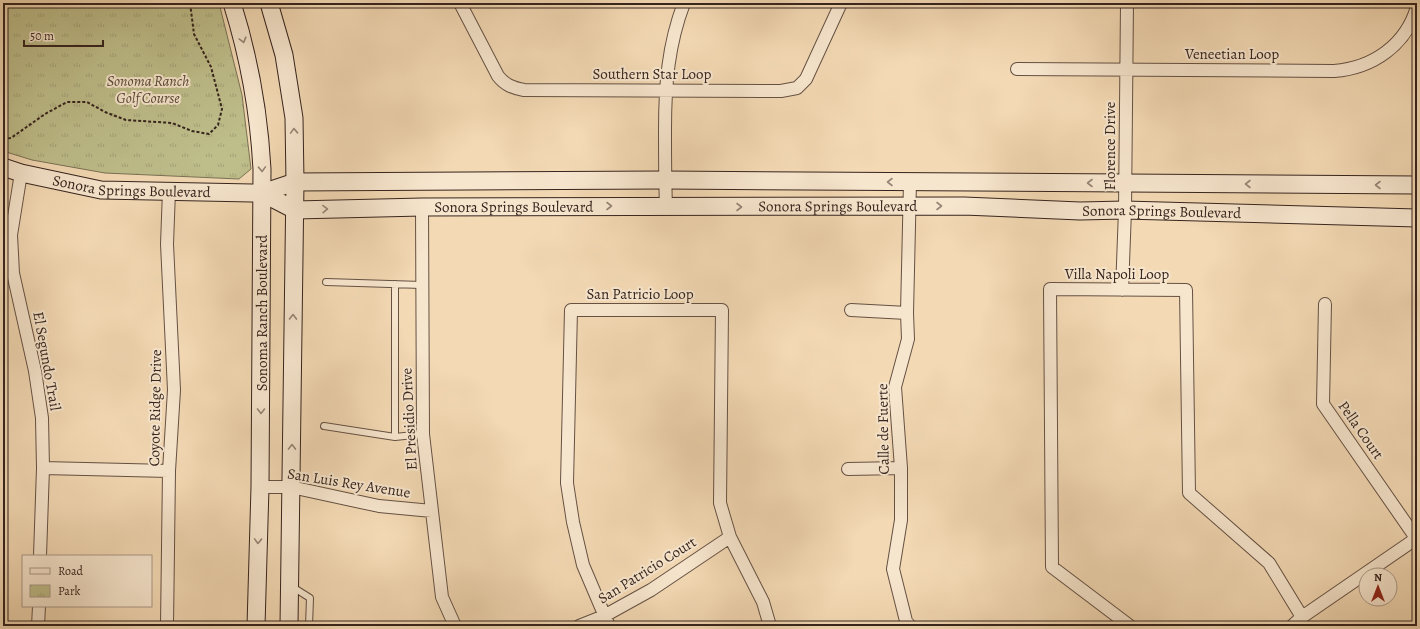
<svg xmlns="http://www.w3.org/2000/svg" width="1420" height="629" viewBox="0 0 1420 629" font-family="Alegreya,serif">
<defs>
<pattern id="park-tufts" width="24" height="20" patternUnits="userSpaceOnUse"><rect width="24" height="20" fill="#bebe8b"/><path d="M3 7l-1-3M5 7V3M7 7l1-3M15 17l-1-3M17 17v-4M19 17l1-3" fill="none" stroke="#a4a378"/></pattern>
</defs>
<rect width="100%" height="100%" fill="#f3d9b4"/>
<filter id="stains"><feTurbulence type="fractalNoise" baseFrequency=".005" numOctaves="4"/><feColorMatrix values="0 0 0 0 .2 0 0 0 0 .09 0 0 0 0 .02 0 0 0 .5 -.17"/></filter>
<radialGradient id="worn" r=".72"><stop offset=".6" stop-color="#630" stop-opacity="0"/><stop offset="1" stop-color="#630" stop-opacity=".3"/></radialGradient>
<path fill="url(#park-tufts)" stroke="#7a7154" d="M3,3h216l23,92 9,74 -12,10 -134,-6 -73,-13 -29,-9z"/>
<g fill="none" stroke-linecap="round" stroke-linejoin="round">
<defs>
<path id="lane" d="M326,282l96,3
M395,284v153l28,-3
M324,426l71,11
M291,586l19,12 -1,28"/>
<path id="street" d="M460,3l38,73c7,9 15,12 26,14l257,1 16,-3 9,-9 35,-76
M1017,69l317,2c39,-3 72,-26 83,-64
M21,173l-10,62 2,38 22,98 7,47 1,50 -3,88
M666,206c-1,-25 -1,-51 -1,-76 0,-45 3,-85 19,-127
M422,207l1,227 19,163 13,29
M1122,290l3,-80 2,-207
M1325,304l-2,100 93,134
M851,310l56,3
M43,468l126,3
M848,469l53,-1
M260,487h31l88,19 53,5
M38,626l1,-20
M167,626l2,-155 5,-81 -7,-146 2,-53
M579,626l25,-10 47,-26 79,-53
M609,626l-26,-61 -10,-43 -6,-39 4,-173h151l-2,193 10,34 33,65 7,24
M910,626l-4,-5 -13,-52 8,-49v-52l-6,-81 13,-48 -1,-26 3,-131
M1130,626l-78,-59 -2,-278 136,1 3,203 80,70 33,54
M1292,626l10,-9 115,-79"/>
<g id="secondary">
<path d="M232,3c17,54 27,110 30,166l-2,318 -4,139"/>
<path d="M269,3l15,52 10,63 1,64 -6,444"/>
<path id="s1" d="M3,167l18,6 80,17 151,3h10l33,-11 370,-2 752,5"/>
<path id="s2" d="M262,193l33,17 127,-3 542,-1 116,5 45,-1 292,8"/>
</g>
</defs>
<use href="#lane" stroke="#655144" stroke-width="8"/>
<use href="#street" stroke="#655144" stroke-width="14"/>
<use href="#secondary" stroke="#36241e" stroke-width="19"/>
<path stroke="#36241e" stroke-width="2" stroke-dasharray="3 2" stroke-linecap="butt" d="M3,139l8,-1 34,-24 22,-12h20l18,10 21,8 46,3 20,8 17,3 9,-9 4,-16 -11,-42 -17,-33 -4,-31"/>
<use href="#lane" stroke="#f7e6ce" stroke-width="6"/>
<use href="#street" stroke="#f7e6ce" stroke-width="12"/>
<use href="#secondary" stroke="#f7e6ce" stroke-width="17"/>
</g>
<defs><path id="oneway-chevron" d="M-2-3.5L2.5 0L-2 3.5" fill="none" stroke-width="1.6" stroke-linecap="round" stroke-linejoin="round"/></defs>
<g stroke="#968576">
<use href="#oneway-chevron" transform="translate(243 40) rotate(75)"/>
<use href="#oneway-chevron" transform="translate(294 131) rotate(-92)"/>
<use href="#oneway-chevron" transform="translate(262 169) rotate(88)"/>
<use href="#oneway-chevron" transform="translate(890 182) rotate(-180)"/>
<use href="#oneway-chevron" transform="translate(1090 183) rotate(-180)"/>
<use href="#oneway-chevron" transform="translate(1248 184) rotate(-180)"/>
<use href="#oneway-chevron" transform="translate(1378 185) rotate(-180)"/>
<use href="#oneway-chevron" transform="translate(609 206)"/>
<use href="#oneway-chevron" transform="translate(939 206)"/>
<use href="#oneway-chevron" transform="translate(739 207)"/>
<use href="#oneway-chevron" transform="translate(325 209) rotate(-2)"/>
<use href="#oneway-chevron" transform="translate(293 317) rotate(-89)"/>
<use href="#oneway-chevron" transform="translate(261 411) rotate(90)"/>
<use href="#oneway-chevron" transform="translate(292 447) rotate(-89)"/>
<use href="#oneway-chevron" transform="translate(258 541) rotate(92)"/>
</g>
<g text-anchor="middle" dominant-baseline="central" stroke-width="4" stroke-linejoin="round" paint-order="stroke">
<g font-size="15" fill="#36241e" stroke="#f7e6ce">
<text x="1232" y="54">Veneetian Loop</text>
<text x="652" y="74">Southern Star Loop</text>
<text transform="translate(1110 146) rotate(-90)">Florence Drive</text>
<text stroke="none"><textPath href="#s1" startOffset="131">Sonora Springs Boulevard</textPath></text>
<text stroke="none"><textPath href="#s2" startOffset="580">Sonora Springs Boulevard</textPath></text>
<text stroke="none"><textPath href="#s2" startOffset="256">Sonora Springs Boulevard</textPath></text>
<text stroke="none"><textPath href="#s2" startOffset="904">Sonora Springs Boulevard</textPath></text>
<text x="1117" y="274">Villa Napoli Loop</text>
<text x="640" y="294">San Patricio Loop</text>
<text transform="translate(262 313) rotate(-90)">Sonoma Ranch Boulevard</text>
<text transform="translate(47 361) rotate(80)">El Segundo Trail</text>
<text transform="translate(155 408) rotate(-89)">Coyote Ridge Drive</text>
<text transform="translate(409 419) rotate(-93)">El Presidio Drive</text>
<text transform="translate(883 429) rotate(-91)">Calle de Fuerte</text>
<text transform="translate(1361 430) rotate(55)">Pella Court</text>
<text transform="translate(349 483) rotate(9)">San Luis Rey Avenue</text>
<text transform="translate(647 570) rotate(-32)">San Patricio Court</text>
</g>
<g font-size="15" font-style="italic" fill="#584a39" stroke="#f7e6ce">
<text x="148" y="81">Sonoma Ranch<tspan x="148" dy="17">Golf Course</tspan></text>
</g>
</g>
<rect width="1420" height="629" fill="none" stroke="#f3d9b4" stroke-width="16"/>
<rect x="4" y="4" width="1412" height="621" fill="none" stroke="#36241e" stroke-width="2"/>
<rect x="8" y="8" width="1404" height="613" fill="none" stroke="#36241e"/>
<rect x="22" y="555" width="130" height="52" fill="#f7e6ce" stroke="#aa9888"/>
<rect x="30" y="568" width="20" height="6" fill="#f7e6ce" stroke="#aa9888"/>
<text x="58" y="575" font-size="12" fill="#36241e">Road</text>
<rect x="30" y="585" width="20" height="12" fill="url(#park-tufts)" stroke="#aa9888"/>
<text x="58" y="595" font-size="12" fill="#36241e">Park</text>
<g transform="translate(1378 587)"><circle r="19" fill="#f7e6ce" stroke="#aa9888"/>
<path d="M0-3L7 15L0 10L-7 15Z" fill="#8f2418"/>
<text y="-6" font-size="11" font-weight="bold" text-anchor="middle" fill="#36241e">N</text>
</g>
<path d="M24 40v6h79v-6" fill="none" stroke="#36241e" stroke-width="2"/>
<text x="30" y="40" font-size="12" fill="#36241e" stroke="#f7e6ce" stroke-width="3" paint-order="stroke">50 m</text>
<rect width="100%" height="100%" filter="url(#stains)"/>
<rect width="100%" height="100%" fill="url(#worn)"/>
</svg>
